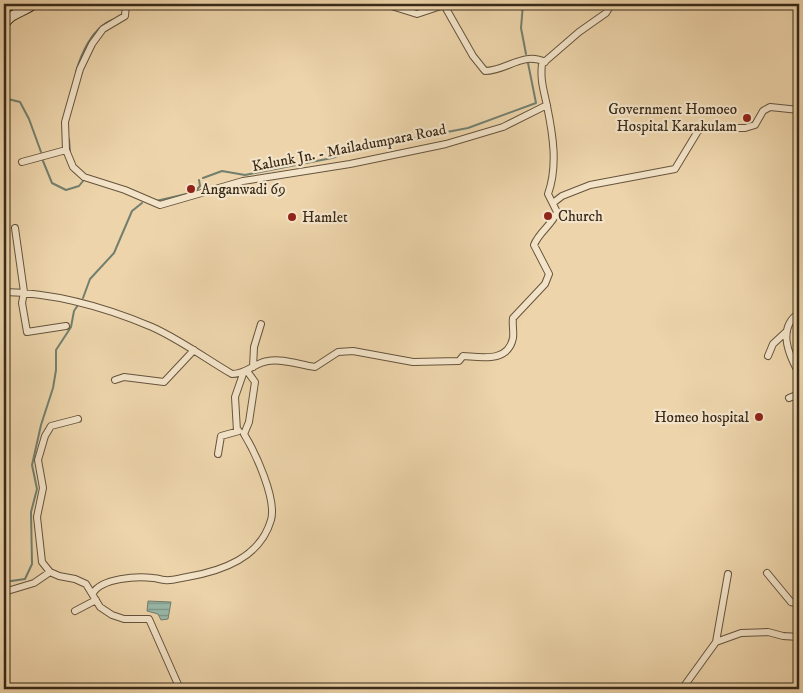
<svg xmlns="http://www.w3.org/2000/svg" width="803" height="693" viewBox="0 0 803 693" font-family="'IM FELL DW Pica',serif">
<defs>
<pattern id="water-rules" width="6" height="5" patternUnits="userSpaceOnUse" patternTransform="scale(1.25)"><rect width="6" height="5" fill="#99b8a8"/><path d="M0 2.5h6" fill="none" stroke="#7e9688"/></pattern>
</defs>
<rect width="100%" height="100%" fill="#edd4aa"/>
<filter id="stains"><feTurbulence type="fractalNoise" baseFrequency=".004" numOctaves="4"/><feColorMatrix values="0 0 0 0 .2 0 0 0 0 .09 0 0 0 0 .02 0 0 0 .5 -.17"/></filter>
<radialGradient id="worn" r=".72"><stop offset=".6" stop-color="#630" stop-opacity="0"/><stop offset="1" stop-color="#630" stop-opacity=".3"/></radialGradient>
<path fill="url(#water-rules)" stroke="#727f6f" d="M148,601l23,1 -3,17 -7,1 -3,-6 -11,-3z"/>
<g fill="none" stroke-linecap="round" stroke-linejoin="round">
<path stroke="#727f6f" stroke-width="2" d="M523,4l-2,24 5,26
M76,72c5,-18 16,-44 36,-52
M4,98l16,4 9,17 12,33
M69,139l1,13
M43,161l9,22 14,7 13,-4 4,-5
M203,178l19,-7 23,4 87,-17 31,-10 105,-20 68,-25 -8,-40
M156,201l39,-9 5,-6 -1,-6
M83,298l7,-19 24,-26 18,-42 10,-8
M798,307l-4,-24 5,-18
M4,582l21,-3 7,-15 -1,-52 6,-23 -5,-24 9,-40 12,-37 3,-18v-20l15,-23 3,-16 4,-6"/>
<defs>
<path id="street" d="M126,4l-1,12 -22,13 -11,15 -12,25 -15,53 1,28 7,17 11,10 41,13 35,15 83,-24 107,-17 96,-20 57,-17 44,-22
M385,4l32,10 27,-9 29,51 12,15c21,0 39,-20 60,-9
M22,162l44,-12
M553,203l9,-7 28,-11 85,-16 23,-38 5,-3h42l10,-3 8,-14 7,-4 29,3
M15,228l9,64 -2,11 5,29 39,-6
M4,292c51,1 101,15 148,35 29,13 54,32 80,47 15,0 22,-11 36,-13 14,-3 32,4 47,6l23,-15 15,-1 60,11 46,-1 4,-5c18,1 45,7 50,-18 1,-6 -1,-13 0,-20l32,-34 4,-10 -15,-29c5,-13 18,-20 23,-33l-9,-18c10,-28 5,-59 -1,-88 -3,-15 -7,-26 -5,-42l37,-32 27,-19 3,-5 -1,-4
M799,313c-22,15 -11,41 0,60
M768,356l5,-12 14,-13
M253,367l1,-20 7,-23
M115,380l9,-3 40,5 30,-32
M789,398l10,-4
M78,419l-27,7 -6,10 -7,24 5,28 -6,29 5,45 8,10 9,4 16,3 11,5 14,23 12,8 12,4h25l31,70
M237,431l-2,-34 8,-23
M218,454l3,-18 18,-5
M767,573l24,29 8,2
M4,592l30,-9 16,-11
M93,593c9,-15 44,-17 60,-15 4,0 8,2 12,2 7,1 15,-2 22,-3 35,-6 73,-19 84,-57 6,-21 -16,-68 -27,-86l5,-12 6,-40 -8,-11
M75,611l21,-11
M716,642l12,-68
M682,689l34,-47 25,-9 27,-1 15,4 16,1"/>
<path id="secondary" d="M4,51c0,-7 -1,-16 0,-24 2,-13 21,-15 30,-23"/>
</defs>
<use href="#street" stroke="#65543d" stroke-width="8"/>
<use href="#secondary" stroke="#382a19" stroke-width="11"/>
<use href="#street" stroke="#f3e3c8" stroke-width="6"/>
<use href="#secondary" stroke="#f3e3c8" stroke-width="9"/>
</g>
<g fill="#8f2418" stroke="#f3e3c8" stroke-width="2">
<circle cx="747" cy="118" r="5"/>
<circle cx="191" cy="189" r="5"/>
<circle cx="548" cy="216" r="5"/>
<circle cx="292" cy="217" r="5"/>
<circle cx="759" cy="417" r="5"/>
</g>
<g text-anchor="middle" dominant-baseline="central" stroke-width="4.5" stroke-linejoin="round" paint-order="stroke">
<g font-size="15" fill="#382a19" stroke="#f3e3c8" text-anchor="start">
<text x="737" y="109" text-anchor="end">Government Homoeo<tspan x="737" dy="17">Hospital Karakulam</tspan></text>
<text x="201" y="189">Anganwadi 69</text>
<text x="558" y="216">Church</text>
<text x="302" y="217">Hamlet</text>
<text x="749" y="417" text-anchor="end">Homeo hospital</text>
</g>
<g font-size="15" fill="#382a19" stroke="#f3e3c8">
<text transform="translate(349 148) rotate(-11)">Kalunk Jn. - Mailadumpara Road</text>
</g>
</g>
<rect width="803" height="693" fill="none" stroke="#edd4aa" stroke-width="20"/>
<rect x="5" y="5" width="793" height="683" fill="none" stroke="#382a19" stroke-width="2.5"/>
<rect x="10" y="10" width="783" height="673" fill="none" stroke="#382a19"/>
<rect width="100%" height="100%" filter="url(#stains)"/>
<rect width="100%" height="100%" fill="url(#worn)"/>
</svg>
